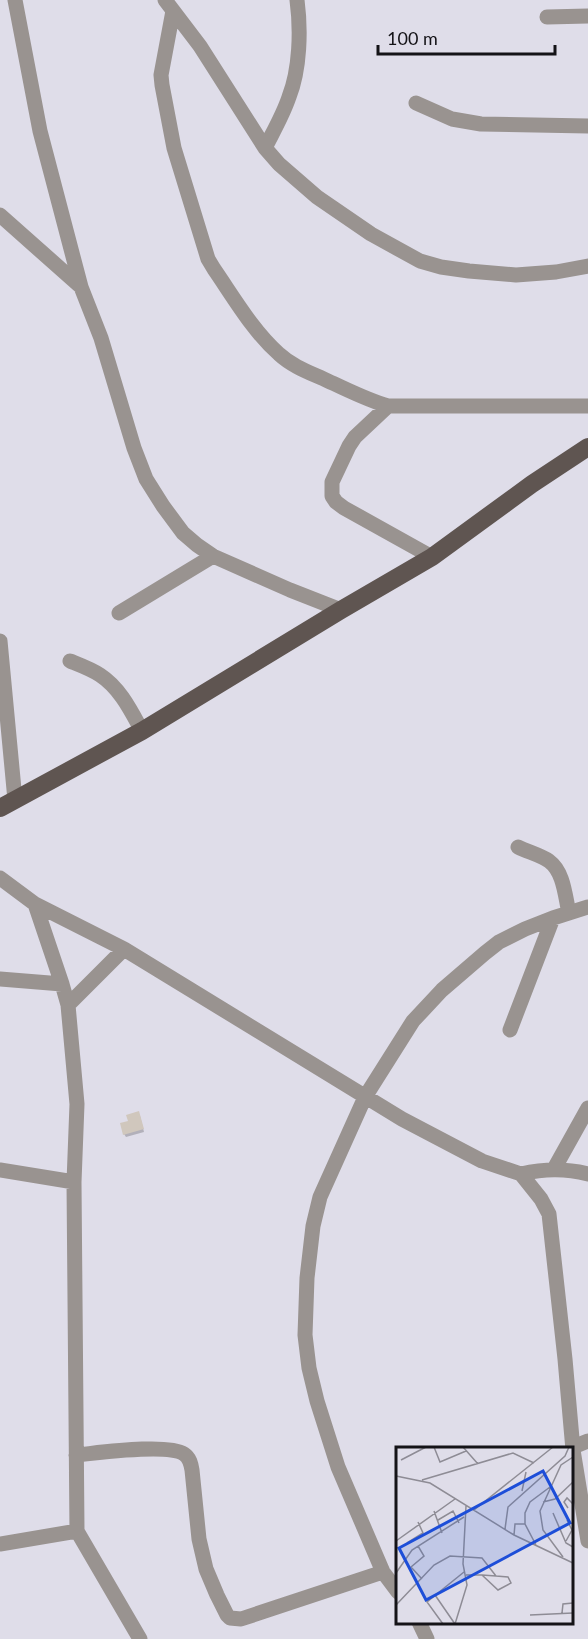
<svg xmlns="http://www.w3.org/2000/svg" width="588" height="1639" viewBox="0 0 588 1639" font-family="Lato,sans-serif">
<rect width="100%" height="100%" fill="#dfdde9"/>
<path fill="#0003" d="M140,1116l4,16 -18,5 -2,-3z"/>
<path fill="#d0c7bd" d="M139,1111l5,18 -21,6 -3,-12 8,-2 -2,-6z"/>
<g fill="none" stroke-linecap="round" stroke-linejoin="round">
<path stroke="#999390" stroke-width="15" d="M15,0l25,131 41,156 20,51 33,110 12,31 17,27 20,27 14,12 16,11 77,34 51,20
M165,0l35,46 65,102 14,16 38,33 54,37 49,27 21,6 28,4 47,4 40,-3 32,-6
M173,11l-12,64 1,10 12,63 34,111 6,10c20,29 39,62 65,85 14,13 32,19 49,27 20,9 39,19 60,25h200
M547,17l41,-1
M416,103l36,16 29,5 107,2
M265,148c8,-16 18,-33 24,-51 11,-28 12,-67 8,-97
M0,215l81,72
M388,406l-33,31 -6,9 -17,36v14l4,6 8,6 88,49
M119,613l94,-57
M0,641l15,159
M70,661c10,4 21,8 30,14 20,13 31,36 42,56
M518,847c10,5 22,8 31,14 15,11 16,35 20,52
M0,878l35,26 89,45 278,170 80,42 39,13 20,25 8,15 16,145 8,91 15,91
M35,904l27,80 6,21 9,99 -3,78 3,349 63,108
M0,979l62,5
M68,1005l56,-56
M510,1030l43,-112
M554,1169l34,-61
M0,1170l74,12
M521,1174c23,-5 43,-6 67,0
M573,1447l15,-6
M76,1455c22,-2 91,-12 108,-1 6,4 7,10 8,16l7,69 7,30 11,26 10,20 3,3 11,1 142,-47
M0,1544l77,-13
M398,1592l-15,-20 -45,-105 -21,-66 -8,-33 -4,-33 2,-57 6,-52 7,-29 45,-100 48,-76 29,-31 43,-37 14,-11 26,-13 28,-11 35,-11
M419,1622l8,17"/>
<path stroke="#5f5551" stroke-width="18" d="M0,808l142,-77 199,-121 91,-53 100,-73 56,-37"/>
</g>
<g transform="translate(396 1447)">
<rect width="177" height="177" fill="#dfdde9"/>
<path fill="none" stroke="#8e8c95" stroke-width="1.5" d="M38,0l6,15 26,-11M67,0l15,17M5,13l25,-13M0,29l34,7 84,52 59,28M26,33l91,-27 21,10M126,44l4,-19M147,55l12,-3 18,-17M172,61l-4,-6 3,-4 6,6M78,63l79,-63M38,64l8,22M157,66l13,30 7,4M42,73l15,-9 6,12M109,82l3,-22 57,-51 4,-9M118,88l1,-11h10M0,94l59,-42M170,94l6,-11 -5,-10M11,96l16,-10 -5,-11M140,98l-11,-21v-11l5,-11 20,-15M22,99l6,10 -13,11 11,12M167,110l-20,-27 -3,-19 21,-46 12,-8M0,126l16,-23 52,-33M70,128h16l14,1 12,1 3,6 -13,7 -16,-15M39,148l20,29M0,158l38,-40 16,-9 32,2 14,18M166,166l1,-9 10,-1M134,168l43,-2M47,177l-16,-22 37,-30M59,177l12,-39 -4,-21 3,-58"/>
<path fill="#1d4ed8" fill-opacity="0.15" stroke="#1d4ed8" stroke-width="3" d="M147,24l27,52 -144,77 -27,-52z"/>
<rect width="177" height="177" fill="none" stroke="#141317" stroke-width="3"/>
</g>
<path d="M378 45v9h177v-9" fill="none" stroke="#141317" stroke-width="3"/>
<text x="387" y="45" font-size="18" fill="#141317" stroke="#dfdde9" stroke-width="4.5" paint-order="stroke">100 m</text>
</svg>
